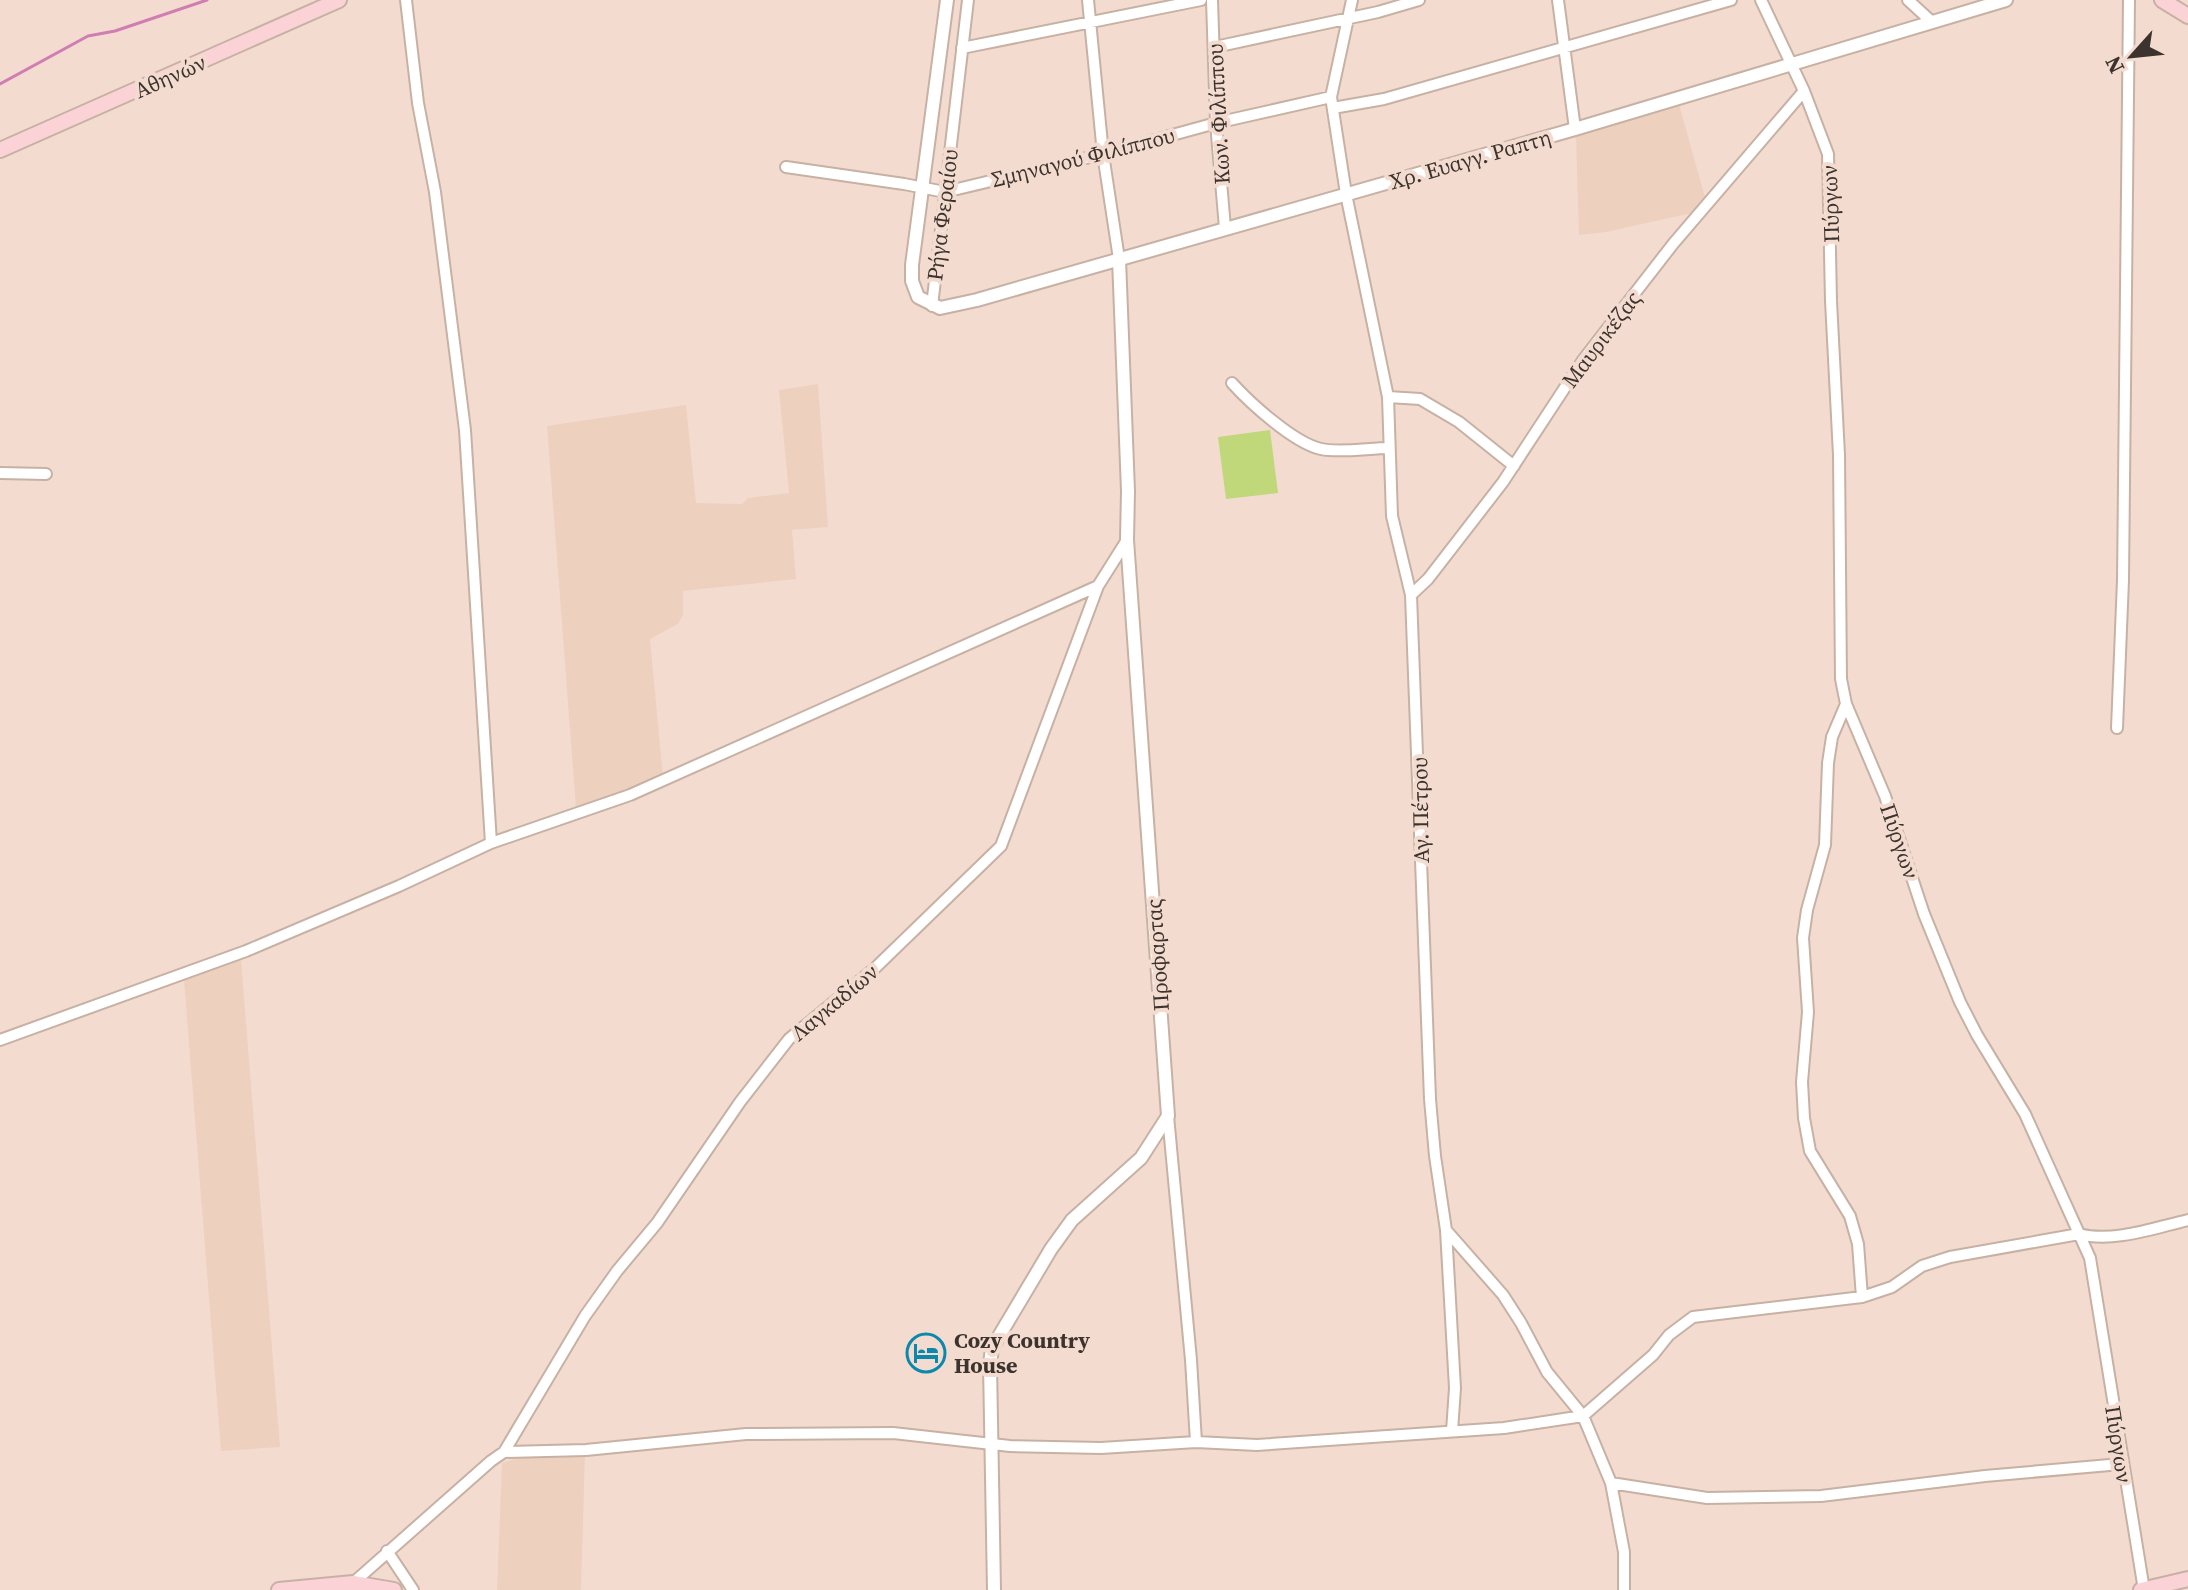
<svg xmlns="http://www.w3.org/2000/svg" width="2188" height="1590" viewBox="0 0 2188 1590" font-family="'Source Serif 4',serif">
<rect width="100%" height="100%" fill="#f3dccf"/>
<path fill="#eed0bf" d="M1679,104l27,97 -10,11 -90,20 -27,3 -3,-100z
M818,384l10,143 -36,3 4,49 -113,12v24l-5,9 -28,15 13,137 -87,33 -29,-383 139,-21 10,98 46,1 6,-6 41,-5 -10,-103z
M241,960l39,487 -59,4 -37,-471z
M585,1453l-4,137h-84l5,-127 12,-4z"/>
<path fill="#c0d77a" d="M1270,430l8,63 -52,6 -8,-62z"/>
<g fill="none" stroke-linecap="round" stroke-linejoin="round">
<path stroke="#d07db3" stroke-width="3" d="M0,84l88,-48 27,-5 92,-31"/>
<defs>
<path id="minor" d="M406,0l12,103 17,89 30,238 26,413
M1088,0l15,154 16,105
M1212,0l4,123 9,105
M1352,0l-21,97 15,97 42,203 4,119 19,79 19,504 5,57 11,74 9,158 -3,43
M1558,0l17,129
M1761,0l43,91 24,63 3,147 8,154 2,224 5,25 39,92 39,118 36,88 17,33 48,79 65,144 54,332
M1908,0l24,22
M1215,47l163,-35 41,-12
M962,48l239,-48
M1333,108l51,-9 347,-99
M786,167l118,17 41,8 158,-38 113,-31 115,-26
M932,306l36,-306
M1232,383c18,20 62,60 89,66 18,4 49,-1 68,-1
M1388,397l32,2 39,23 55,44
M0,473l46,1
M1411,595l17,-16 75,-97 80,-122 90,-116 131,-153
M1846,704l-14,33 -4,26 -3,82 -18,65 -4,28 5,74 -6,70 2,36 6,33 40,65 8,28 4,53
M2117,728l6,-148 6,-580
M0,1040l246,-89 153,-65 92,-43 139,-48 468,-209
M1168,1116l23,244 5,82
M1446,1230l57,65 18,28 26,49 36,44 28,67 96,15 114,-2 164,-20 136,-12
M504,1452l81,-136 32,-45 40,-48 83,-121 49,-63 85,-70 127,-123 97,-260 29,-46
M1611,1483l13,69v38
M387,1551l26,39
M353,1583l138,-122 13,-9 82,-2 160,-16 147,-1 117,13 91,2 95,-6 61,3 247,-17 79,-12 70,-61 16,-20 24,-18 169,-20 30,-10 30,-21 28,-9 129,-23c34,9 75,-6 109,-14"/>
<path id="tertiary" d="M947,0l-35,265v16l6,16 22,11 37,-8 598,-171 431,-129
M994,1590l-4,-226 2,-16 59,-99 21,-29 69,-62 27,-42 -41,-576 1,-49 -9,-232"/>
<path id="secondary" d="M2162,0l26,16
M0,150l339,-150
M279,1590l74,-7 41,7
M2141,1590l47,-11"/>
</defs>
<use href="#minor" stroke="#c7b1a4" stroke-width="14"/>
<use href="#tertiary" stroke="#c7b1a4" stroke-width="16"/>
<use href="#secondary" stroke="#c7b1a4" stroke-width="18"/>
<use href="#minor" stroke="#fff" stroke-width="10"/>
<use href="#tertiary" stroke="#fff" stroke-width="12"/>
<use href="#secondary" stroke="#fbd2d6" stroke-width="14"/>
</g>
<defs>
<symbol id="hotel-ring" viewBox="-11 -11 22 22"><circle r="9.5" fill="#f3dccf" stroke="#0b88ab" stroke-width="1.5"/><path d="M-6-4.5h1.5V1H6V5H4.5V3h-9V5H-6ZM-4 0a1.8 1.8 0 1 1 3.6 0ZM.5 0V-2.5h3Q6-2.5 6 0Z" fill="#0b88ab"/></symbol>
</defs>
<g fill-rule="evenodd">
<use href="#hotel-ring" x="904" y="1331" width="44" height="44"/>
</g>
<g text-anchor="middle" dominant-baseline="central" stroke-width="8" stroke-linejoin="round" paint-order="stroke">
<g font-size="22" fill="#3c332e" stroke="#f3dccf">
<text transform="translate(170 76) rotate(-24)">Αθηνών</text>
<text transform="translate(1218 114) rotate(-93)">Κων. Φιλίππου</text>
<text transform="translate(1083 157) rotate(-14)">Σμηναγού Φιλίππου</text>
<text transform="translate(1470 159) rotate(-16)">Χρ. Ευαγγ. Ραπτη</text>
<text transform="translate(1830 204) rotate(-92)">Πύργων</text>
<text transform="translate(942 215) rotate(-83)">Ρήγα Φεραίου</text>
<text transform="translate(1601 339) rotate(-53)">Μαυρικέζας</text>
<text transform="translate(1420 810) rotate(-91)">Αγ. Πέτρου</text>
<text transform="translate(1900 841) rotate(71)">Πύργων</text>
<text transform="translate(1157 955) rotate(-94)">Προφαρτας</text>
<text transform="translate(834 1002) rotate(-40)">Λαγκαδίων</text>
<text transform="translate(2119 1444) rotate(81)">Πύργων</text>
</g>
<g font-size="22" font-weight="bold" fill="#3c332e" stroke="#f3dccf" text-anchor="start">
<text x="954" y="1340">Cozy Country<tspan x="954" dy="25">House</tspan></text>
</g>
</g>
<g transform="translate(2132 56) rotate(243)" stroke="#f3dccf" stroke-width="6" paint-order="stroke">
<path d="M0-6L14 30L0 20L-14 30Z" fill="#3c332e"/>
<text y="-12" font-size="22" font-weight="bold" text-anchor="middle" fill="#3c332e">N</text>
</g>
</svg>
